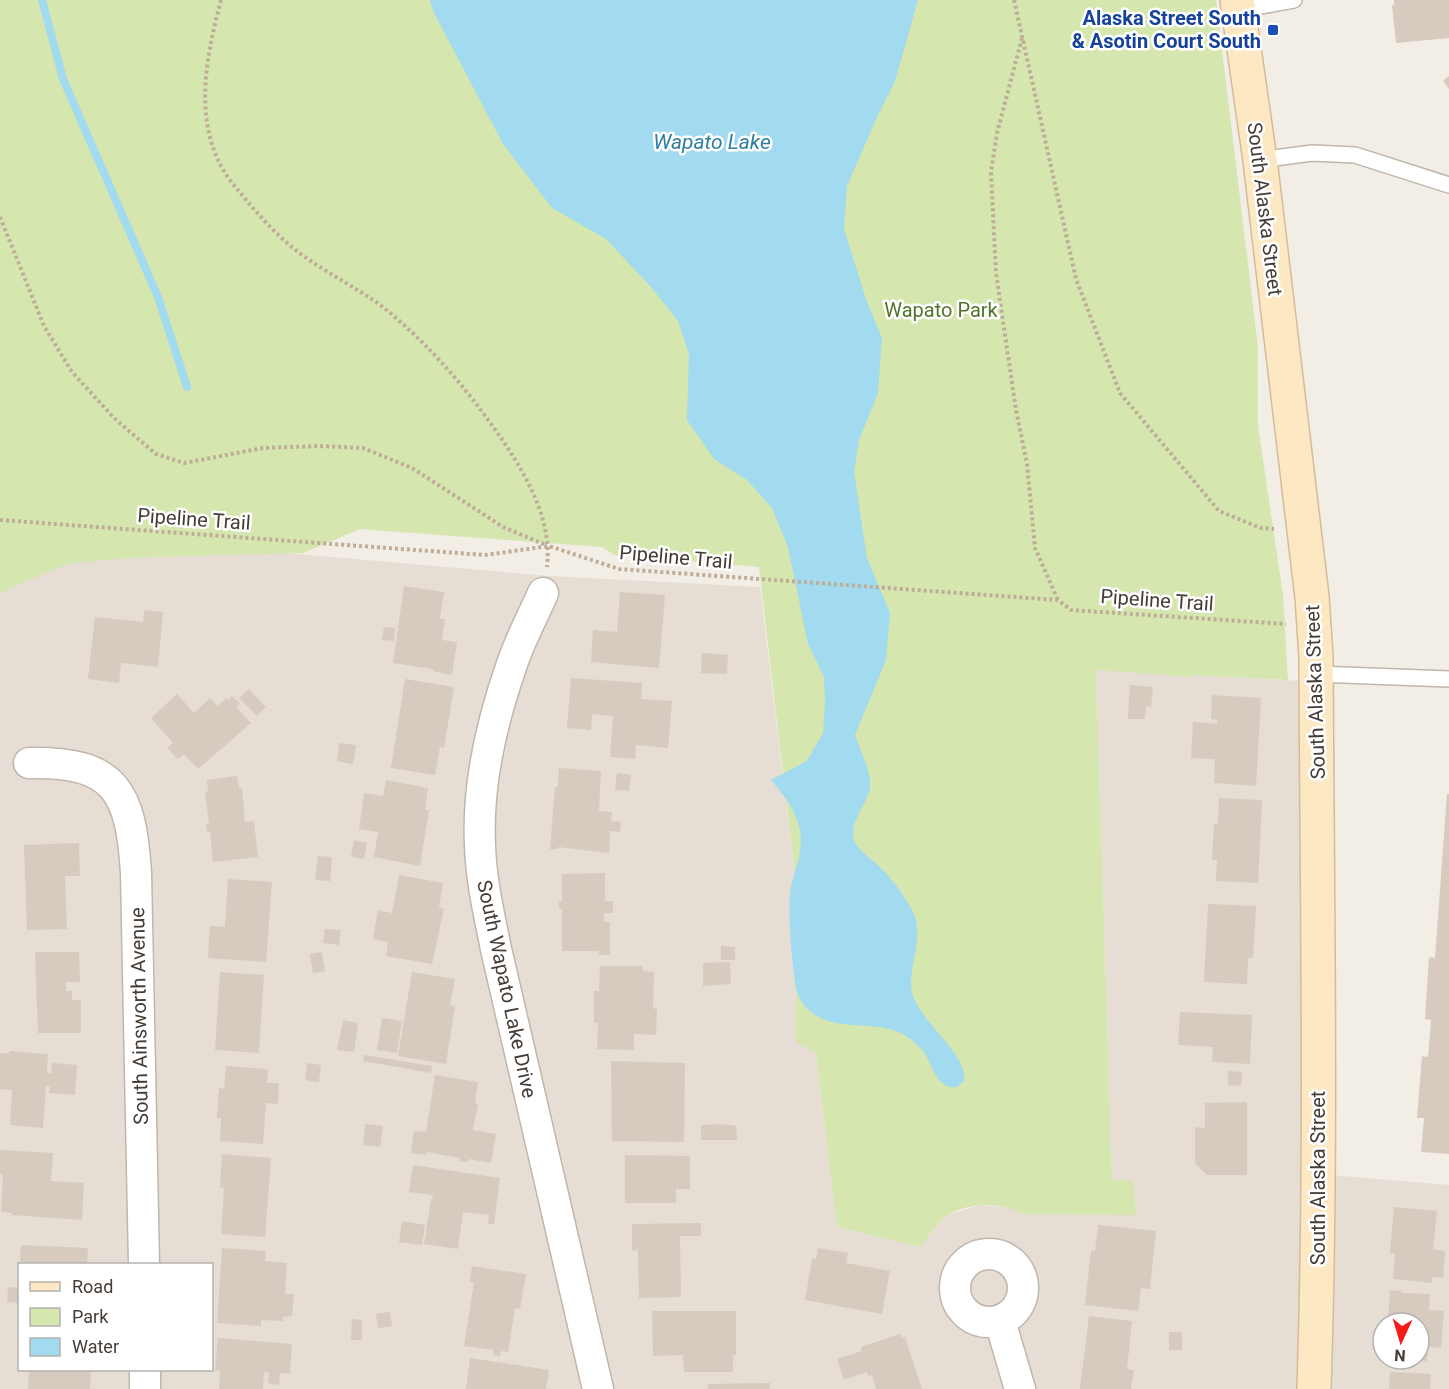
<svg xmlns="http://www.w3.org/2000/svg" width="1449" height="1389" viewBox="0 0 1449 1389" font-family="Roboto,sans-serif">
<rect width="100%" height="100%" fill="#f2ede5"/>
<path fill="#e6ded4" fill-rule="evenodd" d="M0,528l549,48 211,11 77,640 82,20 23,-27 9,-6 29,-9 32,3 11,6h112l-2,-32 -21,-3 -16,-510 220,13 2,492 131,11v204h-1449zM20,1264h192v106h-192zM1383,1323h36v36h-36z"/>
<path fill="#d5e6af" d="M0,0h1216l42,347v79l25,169 5,85 -94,-5 -1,2 -97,-7 16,509 21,2 3,34 -113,-1c-23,-13 -62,-13 -82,7 -8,8 -14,17 -21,26l-83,-20 -21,-174 -20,-11v-53l-7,-80 1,-19 5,-14 -9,-77 -15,-19 12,-7 -24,-206 -145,-12 -12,-8 -242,-18 -57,24 -177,5 -59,6 -67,29z"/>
<path fill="#a2daef" d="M430,0h488l-23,81 -18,36 -30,69 -3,43 22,70 16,39 -4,55 -19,47 -5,32 13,86 23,55 -4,47 -31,75c5,16 17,36 15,53 -3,17 -21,33 -16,52 2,9 24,24 31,32 11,12 22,28 29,42 11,27 -9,56 -1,82 9,27 55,59 51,85l-7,6c-21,3 -24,-23 -34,-36 -5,-6 -11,-11 -17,-15 -28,-18 -65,-3 -92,-22 -6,-4 -12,-10 -15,-17 -7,-16 -11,-85 -9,-104 3,-21 14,-39 10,-62 -3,-19 -16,-36 -29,-51l36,-19 16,-28 2,-29 -1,-27 -16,-33 -20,-97 -16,-39 -25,-28 -33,-21 -27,-39 2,-66 -11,-33 -27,-34 -45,-48 -54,-31 -49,-64 -70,-133z"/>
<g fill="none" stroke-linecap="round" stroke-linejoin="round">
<path stroke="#a2daef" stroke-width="8" d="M42,0l21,79 95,218 29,90"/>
</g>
<path fill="#d7cabe" d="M1394,0h55v38l-53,5 -4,-38h2z
M1449,76v13l-6,-8z
M404,586l40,6 -4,27h5l-3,21 15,2 -5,33 -19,-4v-2l-40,-6z
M620,592l45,3 -6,73 -68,-6 2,-32 24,2z
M144,610l19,2 -5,55 -37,-4 -2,20 -31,-4 7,-62 48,5z
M384,627l11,1 -1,13 -12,-1z
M702,653l26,2 -1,19 -26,-1z
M571,678l71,5 -1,16 31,2 -4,47 -32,-3 -1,14 -25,-2 3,-41 -21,-2 -1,16 -24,-2z
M405,679l49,8 -10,61 -4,-1 -5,28 -44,-7z
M1130,685l23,2 -2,20 -5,-1 -1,13h-17z
M249,689l17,18 -9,9 -18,-18z
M177,694l17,19 16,-15 7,8 10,-8 1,2 4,-4 8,8 -4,3 15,16 -53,46 -14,-15 -6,5 -11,-11 6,-5 -22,-25z
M1212,695l49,3 -5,88 -42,-3 1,-24 -24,-1 2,-36 24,2v-4l-6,-1z
M339,743l17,2 -3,19 -16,-3z
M559,768l42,3 -2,40 13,1 -1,9 10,1 -1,10 -10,-1 -1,22 -51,-6v2h-8l5,-62h3z
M617,773l14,2 -2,16 -14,-1z
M237,776l2,12h3l3,34 9,-1 4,36 -45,5 -3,-30h-3l-1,-8h3l-4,-32 3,-1 -1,-11z
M386,780l42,8 -3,22h4l-9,56 -46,-9 4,-25 -19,-3 5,-36 19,3z
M1447,794h2v360l-28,-2 3,-34h-7l5,-62 6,1 3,-37 -6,-1 4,-62 6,1z
M1219,798l43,2 -4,83 -42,-2 1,-21h-5l2,-37 4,1z
M354,840l13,3 -3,16 -13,-2z
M79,843l1,33h-15l2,53 -40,1 -3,-85z
M318,856l14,1 -2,24 -15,-1z
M605,873v28h8v12h-9v9h6v33h-12l1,-4h-37v-42h-3v-8h3v-27z
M399,875l44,8 -4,24 5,1 -12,56 -46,-8 2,-14 -15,-3 5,-29 14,3z
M228,879l44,3 -6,80 -58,-4 2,-32 15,1z
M1208,904l48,2 -3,52h-5l-1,26 -43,-2z
M325,929l16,1 -2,15 -16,-2z
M721,946l14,1v13h-14z
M35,952h44l1,30h-14v9h6v9h9v33h-43z
M322,952l3,19 -12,2 -3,-19z
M730,962l1,22 -28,2v-23z
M600,966h43v5l11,1 -1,37 4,-1 -1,27 -22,-1v16l-37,-1 1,-26h-4v-32h5z
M220,972l44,3 -5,78 -44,-3z
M412,972l43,7 -5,26 5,1 -9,58 -48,-8z
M1180,1012l72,3 -2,49 -38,-2 1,-15 -35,-2z
M382,1018l20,3 -5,32 -20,-3z
M343,1020l15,3 -4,29 -17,-2z
M9,1051l39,3 -1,19h4l1,-10 25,2 -2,30 -26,-2 1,-6 -4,-1 -3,42 -33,-3 2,-35 -12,-1v-36l9,1z
M364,1055l68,11 -1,7 -68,-12z
M611,1061l74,2 -1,79 -72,-1z
M307,1063l14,2 -2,17 -14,-2z
M226,1066l42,3 -1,14h12l-1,21 -12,-1 -3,41 -43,-3 1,-23h-4l2,-30 5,1z
M1228,1071l14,1 -1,14 -13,-1z
M435,1075l43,7 -3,21 3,1 -5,26 23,4 -5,29 -22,-4 -1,3 -9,-1 1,-3 -33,-6v3l-16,-2 3,-22 12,1z
M1247,1102v73h-40l-12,-12v-36l10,1v-25z
M365,1124l18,2 -3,21 -17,-2z
M722,1124l14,2 1,14h-36v-15z
M0,1150l53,3 -2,28 33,2 -2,37 -70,-5v-2l-11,-1 2,-37 -3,-1z
M222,1154l49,4 -6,79 -44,-3 3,-46 -4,-1z
M625,1155l65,1v33h-14v14h-51z
M413,1165l87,13 -6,46h-6l1,-9 -26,-3 -5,37 -34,-5 7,-45 1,1 1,-5 -24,-3z
M1394,1207l43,4 -4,38 12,2 -2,27 -11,-1v6l-39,-4 2,-25 -5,-1z
M402,1221l23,4 -3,20 -23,-3z
M701,1223v13h-21l1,61 -42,1 -1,-48 -6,1v-27z
M1098,1225l58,6 -6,58 -9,-1 -3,23 -53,-6 6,-54h4z
M21,1245l67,3 -1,16h-67z
M222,1248l44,3 -1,10 22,2 -2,31h9l-2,22 -9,1v4l-22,-1v6l-44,-3z
M818,1248l30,5 -2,10 44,8 -8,43 -77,-14 7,-41h4z
M472,1266l54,8 -6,35 -5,-1 -7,44 -7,-1 -1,5 -7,-1 1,-5 -30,-4 10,-64h-4z
M8,1287l12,1v15l-13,-1z
M1390,1290l11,1v2l29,1 -1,16 15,1 -3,37 -13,-1 -1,14 -8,-1v-37h-31z
M652,1311h84v44h-3v17h-49l-1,-17 -30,1z
M390,1312l2,14 -14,2 -2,-14z
M1089,1316l43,5 -5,48 7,1 -3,19h-51z
M352,1319l10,1v20h-11z
M1169,1332h13v18h-13z
M900,1334l2,4 3,-1 17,52h-46l-4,-14 -4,1 -1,-4 -23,8 -7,-21 25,-8 -1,-4z
M218,1338l74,6 -2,30 -10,-1 -1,12 -11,-2 1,-10 -5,-1 -1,17h-44l1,-18h-5z
M470,1358l79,12 -3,19h-80z
M29,1370h62l-1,19h-62z
M1390,1372l41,2 -1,15h-41z
M770,1383v6h-62v-5z"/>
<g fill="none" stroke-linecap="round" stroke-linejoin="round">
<defs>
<path id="lane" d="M1239,10l55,-10
M1260,160l52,-7 43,2 94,30
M1316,674l133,5"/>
<path id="street" d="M543,593c-10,23 -23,47 -31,71 -20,57 -35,120 -32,181 1,35 9,69 16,104l102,440
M29,763c87,-2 102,29 107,110l8,391
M955 1288a34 34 0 1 1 68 0a34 34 0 1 1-68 0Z
M1000,1321l20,68
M145,1389v-19"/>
<path id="secondary" d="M1237,0l23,160 52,437 4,60c1,244 6,488 -2,732"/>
</defs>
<use href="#lane" stroke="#c1b6ab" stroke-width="18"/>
<use href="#street" stroke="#c1b6ab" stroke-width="33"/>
<use href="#secondary" stroke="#d5bc98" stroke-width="36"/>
<path stroke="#bfad9a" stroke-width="4" stroke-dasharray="3 3" stroke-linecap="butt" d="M221,0c-15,57 -29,123 6,176 6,9 13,16 20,25 15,18 32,36 51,51 29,22 63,37 91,60 47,39 88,89 122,141 21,33 41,73 36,114
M1014,0l62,279 44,114 99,118 42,17 13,1
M1022,38l-25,95 -6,39 5,101 20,137 11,54 8,84 23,52
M0,217l44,109 28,46 43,47 41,35 28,9 79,-15 57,-2 43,2 49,20 91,59 43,18
M0,520l485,35 64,-9 70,23 439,31 13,10 215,14"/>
<use href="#lane" stroke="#fff" stroke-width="15"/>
<use href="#street" stroke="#fff" stroke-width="30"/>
<use href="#secondary" stroke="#fde8c4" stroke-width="33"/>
</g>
<rect fill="#1a4fb4" stroke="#fff" stroke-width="2" x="1267" y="24" width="12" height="12" rx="3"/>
<g text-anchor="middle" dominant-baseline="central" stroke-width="5" stroke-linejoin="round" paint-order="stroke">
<g font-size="20" font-weight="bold" fill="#164399" stroke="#fff" text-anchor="end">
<text x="1261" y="18">Alaska Street South<tspan x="1261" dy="23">&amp; Asotin Court South</tspan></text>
</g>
<g font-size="20" fill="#453c35" stroke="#fff">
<text transform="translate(1265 209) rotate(83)">South Alaska Street</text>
<text transform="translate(194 519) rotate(4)">Pipeline Trail</text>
<text transform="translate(676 557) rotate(5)">Pipeline Trail</text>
<text transform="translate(1157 600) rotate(4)">Pipeline Trail</text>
<text transform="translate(1315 692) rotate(-92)">South Alaska Street</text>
<text transform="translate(507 989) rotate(78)">South Wapato Lake Drive</text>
<text transform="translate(139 1016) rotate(-91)">South Ainsworth Avenue</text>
<text transform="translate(1318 1178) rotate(-90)">South Alaska Street</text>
</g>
<g font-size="20" fill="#51752a" stroke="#fff">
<text x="941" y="310">Wapato Park</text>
</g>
<g font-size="21" font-style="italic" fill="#2d7f9e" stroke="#fff">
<text x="712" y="142">Wapato Lake</text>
</g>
</g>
<rect x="18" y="1263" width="195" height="108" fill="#ffffff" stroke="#b5b1ae" stroke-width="1.5"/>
<rect x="30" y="1282" width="30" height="9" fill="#fde8c4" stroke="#b5b1ae" stroke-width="1.5"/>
<text x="72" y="1293" font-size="18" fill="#453c35">Road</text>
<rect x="30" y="1308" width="30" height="18" fill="#d5e6af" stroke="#b5b1ae" stroke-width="1.5"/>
<text x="72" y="1323" font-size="18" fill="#453c35">Park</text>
<rect x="30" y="1338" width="30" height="18" fill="#a2daef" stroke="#b5b1ae" stroke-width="1.5"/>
<text x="72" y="1353" font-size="18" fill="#453c35">Water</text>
<g transform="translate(1401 1341) rotate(184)"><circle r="28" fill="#ffffff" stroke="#b5b1ae" stroke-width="1.5"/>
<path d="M0-4.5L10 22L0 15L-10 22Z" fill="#f61b19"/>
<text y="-9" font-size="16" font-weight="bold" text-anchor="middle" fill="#453c35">N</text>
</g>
</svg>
